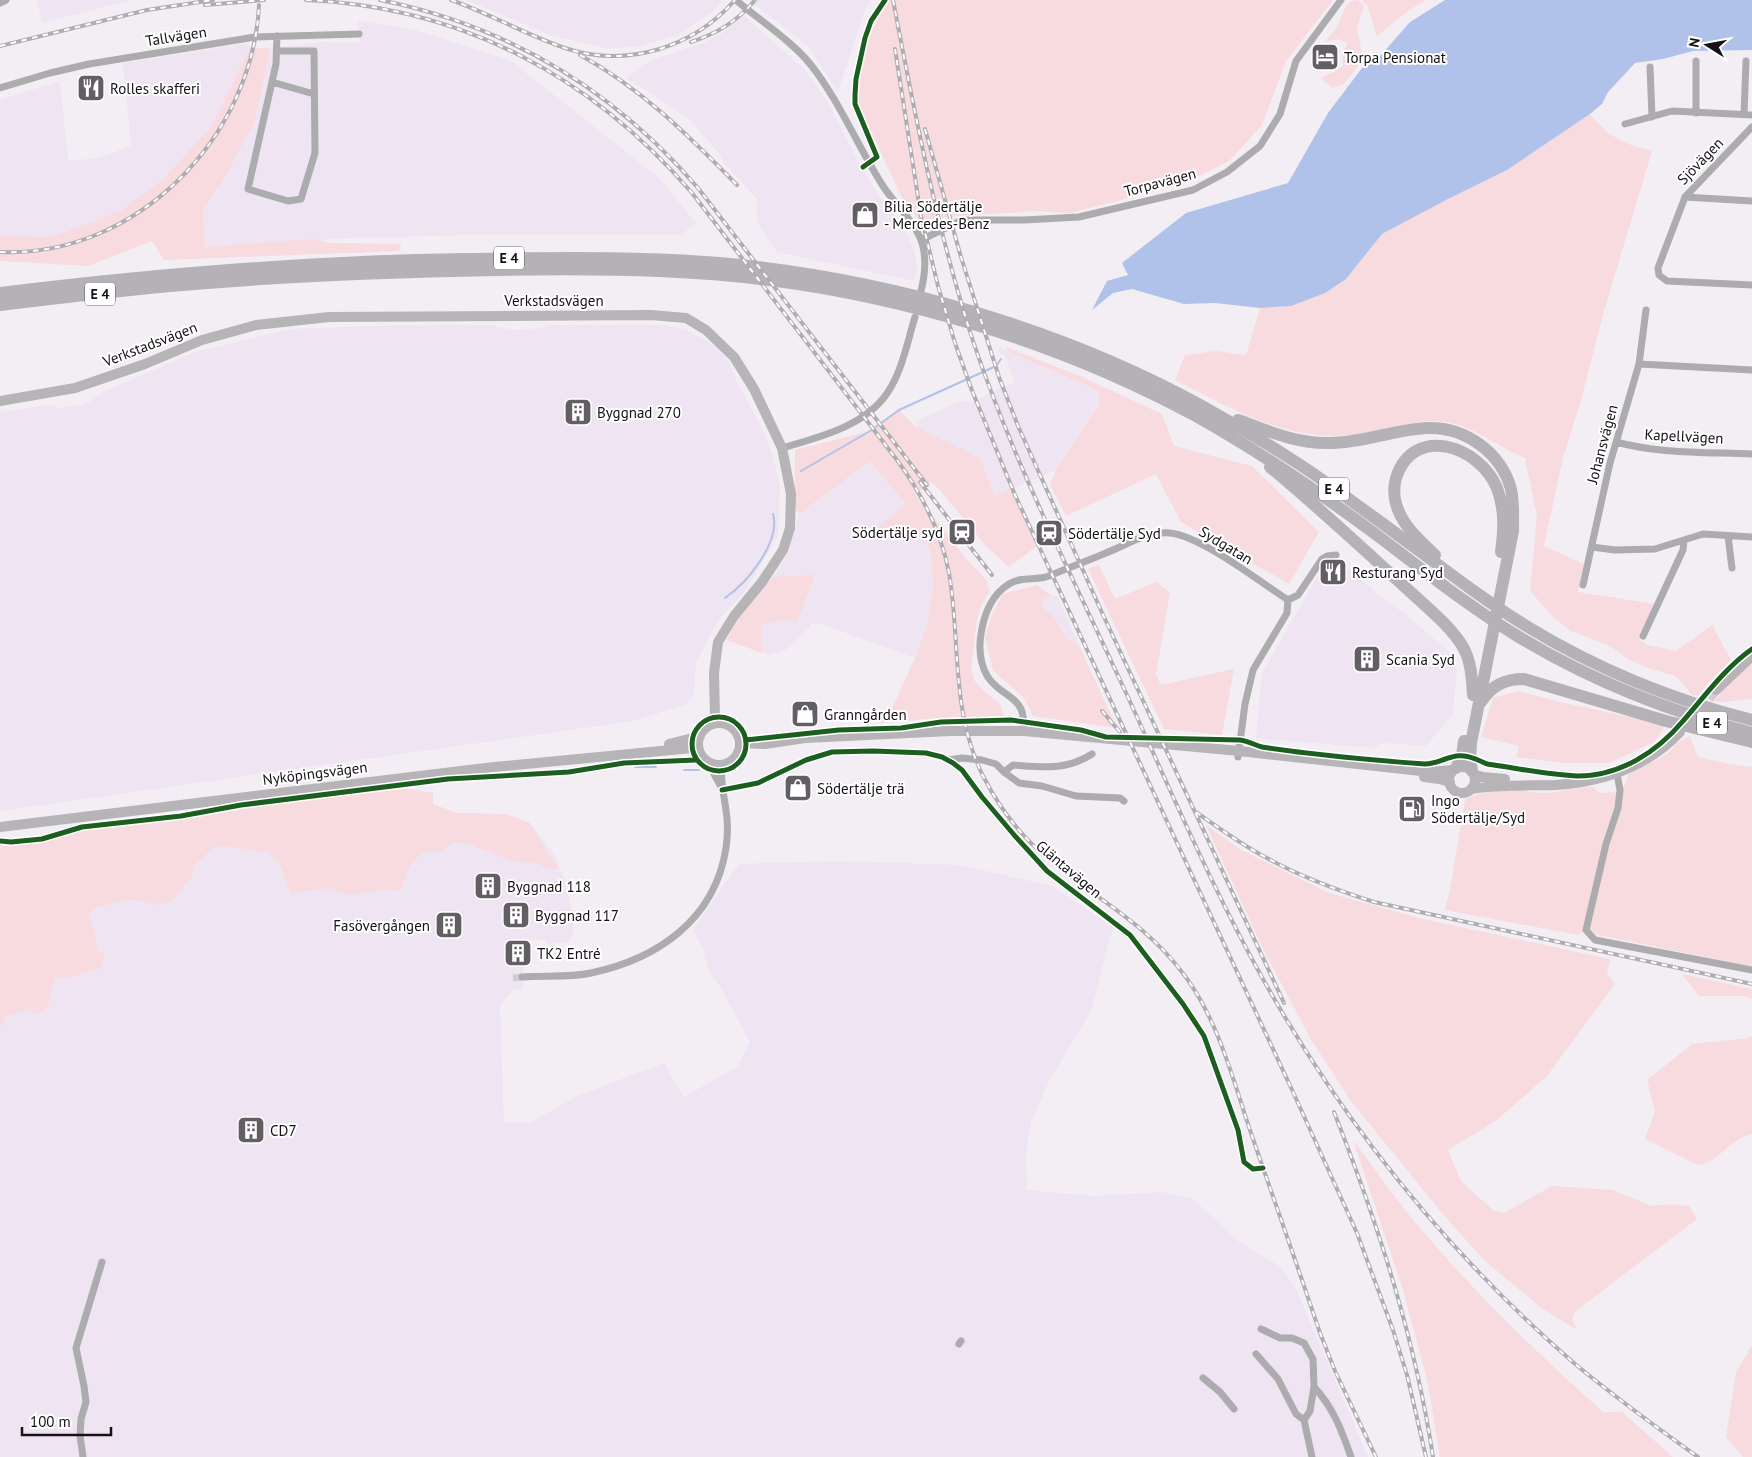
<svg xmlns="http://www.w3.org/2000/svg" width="1752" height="1457" viewBox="0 0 1752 1457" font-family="'PT Sans',sans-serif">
<rect width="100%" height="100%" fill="#f3eef4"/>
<path fill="#efe4f1" d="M37,0h96l-91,23z
M466,0h256l-7,10 -37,25 -41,12 -32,1 -55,-13z
M749,0h123l-6,7 -28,85 -30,-46z
M744,16l60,53 26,37 32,63 19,29 18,22 10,18 6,17 2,13 -3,13 -137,-29 -17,-25 -4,-17 2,-10 -34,-37 -6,-11 -28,-32 -30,-21 -34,-21 25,-18 50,-16 21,-11z
M358,21l58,9 95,31 148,117 37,45 -15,12h-209l-123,3 -144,9 -2,-39 17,-22 46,-123 4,-15 51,-6 39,1z
M248,43l2,5 -37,76 -47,54 -46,33 -69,26 -51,-1v-136l60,-19 8,79 27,-1 36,-13 -8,-83z
M401,325h90l23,5 28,-2 8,-3h117l22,6 26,15 14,16 7,18 25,46 12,30 7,31 -2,49 -34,57 -25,26 -23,43 -2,33 -9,10 -52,16 -633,90v-399l47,-7 12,3 18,-2 12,-4 14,-10 92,-40 95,-23z
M1000,348l97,42 3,13 -44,67 -62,27 -78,-70v-6l44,-20h14l41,-19 -10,-26 -7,-3z
M870,461l35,42v25l16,5 9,16 3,35 -5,37 -13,37 -94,-34 -5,1 -6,-2v4l-23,22 -18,6 -42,-15 4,-8 18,-27 24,-28 13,-20 13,-43z
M1349,569l32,28 23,16 45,39 8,18 -4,44 -27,32 -43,-3 -11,5 -116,-10 6,-65 56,-98 14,9z
M1052,596l6,1 20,46 -11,-3 -13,-23 -12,-9 2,-10z
M433,804l23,9 50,1 24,9 25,33 10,24 8,38v16l-5,8 -21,2v-4h-24v49l-10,1 -13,14 4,118 26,1 47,-27 87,-33 20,34 54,-31 12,-24 -29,-54 -12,-16 -5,-21 -11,-22 46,-65 101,-3 120,4 92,21 61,41 -22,84 -40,66 -20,45 -5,34 1,34 67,6 67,-4 31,6 47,44 42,25 14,20 73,170h-1368v-442l16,-3 12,-12 46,-103 125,-53z"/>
<path fill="#f7dbdf" d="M887,0h446l-47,61 -24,64 -33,36 -45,23 -114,29 -34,-2 -79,5 -38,4 -16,-20 -45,-97 -1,-21 6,-33z
M1358,0l6,6 -7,21 5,27 -2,10 -16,20 -11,4 -13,-10 14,-6 9,-6 -1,-13 6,-10 -10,-4 -13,3 12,-15 8,-19 6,-7z
M1361,0h65l-18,11 -31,25 -10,-31z
M250,48h20l-15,73 -35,65 -17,22 2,39 110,-8 16,4 70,1 -1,7 -236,9 -12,-19 -64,25 -88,-5v-25l51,1 69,-26 45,-33 48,-54z
M1590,114l19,20 22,11 21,6 -48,160 -23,89 -18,58 -19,88 40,18 -6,28 77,12 -16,31 1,5 8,5 28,6 36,-26 19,35 -24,24 -9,12 -6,-1 -13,-16 -6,-4 -23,-6 -22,-10 -18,-13 -39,-15 -17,-13 -24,-27 7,-75 -12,-58c-27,-11 -50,-31 -79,-36 -28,-5 -54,9 -82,12 -75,10 -125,-22 -189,-54l10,-25 31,-4 30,4 14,-47 31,-2 55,-27 36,-45 66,-35 59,-29z
M1006,347l74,29 82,38 12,32 78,20 67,66 -30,52 -108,-62 -25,-48 -90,42 -16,-31 6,-15 44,-67 -3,-13 -90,-39z
M899,410l17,17 64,31 14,38 18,-8 28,56 -31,23 -22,-20 -47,-57 -9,-8 -15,13 53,67 19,20 -2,1 4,8 -9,15 -4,13 -6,49 3,12 10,11 16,13 4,12 -50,1 -76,6 12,-10 25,-55 13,-37 5,-37 -3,-35 -9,-16 -16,-5 -12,11 -15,-11 27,-25 -35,-42 -71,53 -4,-5v-59l75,-19z
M1099,565l16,34 41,-17 14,10 -14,83 5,10 73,-16 -12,66 -58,-6 -76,-160z
M815,575l-18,47 -8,-3 -28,6 1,28 -35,-13c11,-24 29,-43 46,-63z
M1037,585l15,11 -8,2 -2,10 12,9 13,23 11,3 39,85 -84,-12 -9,-18 -31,-28 -8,-32 6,-22 12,-22z
M1752,663v37c-14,-3 -24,5 -38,1l26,-29z
M1518,691l38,10 110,24 -12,17 -45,21h-45l-48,-6 3,-11 -38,-9 12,-39z
M1690,736l8,21 31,7 23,3v200l-157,-33 -6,-6 -11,7 -133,-25 6,-26 14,-84c11,-8 40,-11 54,-10 7,1 15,3 23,3 17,0 34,-7 51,-6l6,6 23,-1 6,-17 39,-21 13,-13z
M404,788l29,5v11l23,9 50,1 24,9 17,30 11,14 -5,3 -18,-7 -24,-2 -42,-17 -16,-2 -11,9 -20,1 -12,13 -10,26 -19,-1 -30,5 -21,-7 -38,5 -4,-7 -8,-21 -13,-13 -51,-7 -21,20 -4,13 -19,23 -17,4 -19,-5h-10l-31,8 -6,7c3,12 8,24 9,36l7,4 -5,13 -28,9h-17l-6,25 -6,11 -8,1 -6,-6 -24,8 -5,12v-187l11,1 31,-3 40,-12 99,-11 60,-11 109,-14z
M1206,825l35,25 88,43 94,26 187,40 -3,15 8,10 -68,92 -50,44 -49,30 13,31 33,30 10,2 48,-27 60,4 40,16 20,-2 17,2 8,13 -120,91 -5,8 5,12 -37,-23 -57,-48 -42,-47 -90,-111 -39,-60 -46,-86z
M1682,974l70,15v10l-8,-3h-45z
M1752,1036v98c-21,4 -33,28 -54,31l-53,-26 10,-28 -8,-31 45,-36 56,-6z
M1353,1140c21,27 40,56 62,82 57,68 122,131 188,190h19l51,45h-233l-13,-78 -24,-89z
M1752,1345v112h-9l-17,-20 10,-64z"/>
<path fill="#b0c2e9" d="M1445,0h307v50l-59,1 -30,8 -28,4 -27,29 -6,12 -12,10 -83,56 -59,29 -66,35 -36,45 -21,14 -34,13 -31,2 -45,-5 -31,1 -52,-15 -19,4 -21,17 15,-29 21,-6 -6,-12 64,-50 102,-30 40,-70 34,-45 12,-5 36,-41z"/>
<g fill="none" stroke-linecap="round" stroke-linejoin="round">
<path stroke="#b0c2e9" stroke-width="2" d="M801,471l69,-40 29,-21 97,-44 5,-7
M725,598c22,-15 56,-56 48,-84
M635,767h21
M684,770h15"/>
<path stroke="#d2cdd3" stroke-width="7" stroke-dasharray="7 3.5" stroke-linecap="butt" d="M513,978l9,-1"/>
<path stroke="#d2cdd3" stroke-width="10" stroke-dasharray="10 5" stroke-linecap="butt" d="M1699,710l17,-20"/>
<path stroke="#acabad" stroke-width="7" d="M736,0c23,20 56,41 75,65 29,37 47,82 72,121 12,19 32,35 39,57 5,16 3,32 -1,48
M0,3l6,-3
M277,51h37l1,102 -14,46 -13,2 -40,-12 28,-125 1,-28
M1650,67l2,50
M272,82l42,12
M0,88l50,-15 39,-9 166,-27 104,-3
M1696,113v-52
M1744,115l2,-54
M1625,124l47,-13 80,4
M1752,127l-67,70 -27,71 1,7 8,6 85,4
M1685,197l67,4
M921,240l37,-18 11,-2h55l55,-3 114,-27 34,-18 33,-26 20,-32 16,-53 45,-61
M1639,364l113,6
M1616,442c44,12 91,10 136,12
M782,448c39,-11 88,-23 109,-61 12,-21 17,-47 24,-70
M1728,536l4,32
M1592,547l23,3 40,-1 48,-15 49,3
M1583,585l27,-122 29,-99 7,-54
M1288,600l10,-5 24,-36 5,-3 9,-1
M1643,636l40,-86 1,-9
M1024,731c0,-7 0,-15 -3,-22 -5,-11 -17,-15 -25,-23 -15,-12 -18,-34 -15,-52 3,-20 10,-39 28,-50 12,-8 28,-3 40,-8 19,-8 38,-15 57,-23 21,-8 40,-22 64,-20 31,3 90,49 118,67l-1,13 -34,57 -8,34 -7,53
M948,760l14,-2 20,2 14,4 8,8 15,11 23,3 34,10 44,2 4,3
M708,763l12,22
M1004,772l9,-7c29,2 53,6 79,-11
M1617,774l3,16 -2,18 -12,36 -20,86 9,10 157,30
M722,790l36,-7 48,-23 26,-8 41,-1 53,2 16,4 11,6 9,7 20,27 33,39 32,35 83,64 53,69 21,32 34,94 6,32 9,7 10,-1
M522,977c23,-2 46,1 69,-4 66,-14 124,-53 135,-125 2,-13 2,-25 0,-38 -2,-15 -6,-29 -4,-45
M1261,1329l19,9h12l12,5 9,16 1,28c19,20 28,44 37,70
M959,1344l2,-3
M1256,1354l22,25 18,35 8,6 8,37
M1203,1378l17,14 14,17
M1304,1420l6,-9 4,-24
M83,1457l-3,-21 1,-17 5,-17 -2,-16 -8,-38 26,-86"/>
<path stroke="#b7b4b8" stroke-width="10" d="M0,401l75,-13 70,-24 57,-24 54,-15 73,-8 322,-2 35,3 20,12 28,27 20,32 28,59 9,46 -1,34 -7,22 -21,32 -28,34 -16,26 -4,31 1,45 -2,6
M1716,690l36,-34
M698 744a21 21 0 1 1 42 0a21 21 0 1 1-42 0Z
M740,743l25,1 40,-6 146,-7h73l215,20 191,21 23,-2
M669,744l31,-8
M1449 780a13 13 0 1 1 26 0a13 13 0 1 1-26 0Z
M1474,775l9,2 22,2
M1424,777l15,2 11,3
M1471,789c28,-5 56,-3 85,-4 46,-3 91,-18 124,-53
M0,827l494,-60 198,-19 6,1"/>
<path stroke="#b5b2b7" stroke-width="12" d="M0,293c155,-19 311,-32 467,-34 87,-1 176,-3 263,5 161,16 330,64 472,142 30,17 60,34 89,53 29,18 56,39 84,59 51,37 99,76 153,109 69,42 145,73 224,93
M0,305c50,-6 99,-12 149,-17 115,-11 231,-16 346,-18 109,-2 220,-1 328,18 128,23 256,65 371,127 63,35 122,75 180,118 48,36 94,73 145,104 73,44 151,75 233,96
M1238,420c30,11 59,24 92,23 34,0 65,-14 98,-15 38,-1 73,25 83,61 3,14 2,28 2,42l-42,212 -1,15 2,13
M1270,467c46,38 90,79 134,119 19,18 46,39 59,61 8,14 9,31 10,48
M1435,555c-13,-13 -29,-26 -36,-43 -5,-11 -6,-23 -3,-34 17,-54 83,-33 101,10 8,21 7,42 4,64
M1481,702c11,-17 24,-23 43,-23l142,42 86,21
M1456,768l6,-12 2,-15"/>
<defs>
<path id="rail" d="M306,0c156,7 285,76 386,193l205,267c25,34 44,71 52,113 12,70 1,135 34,203 15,29 35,57 61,79 49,43 101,66 141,121 34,46 48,104 66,157 23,67 47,134 69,200l15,38 41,86
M380,0c129,26 233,89 318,188l229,297
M451,0c40,14 77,36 117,49 60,19 126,-2 167,-49
M893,0c22,115 44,230 80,341 41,122 100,237 154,354 46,101 90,204 145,300 80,139 182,264 303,369 40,33 81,63 123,93
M205,5l59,-5
M691,42c25,-8 48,-22 64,-42
M0,46l147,-36 66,-10
M895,49l26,167 17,70 17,57 16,45 44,107 278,597 64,141 36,97 14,45 19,82
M580,55c61,33 109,81 157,130
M925,129l36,128 38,120 19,49 86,191 180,386
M0,252c136,6 253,-115 259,-247
M920,482l72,93
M1102,711l18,21
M1196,812c23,16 46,33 71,46 34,19 70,32 107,44l378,82
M1334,1112c44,112 81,226 99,345"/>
</defs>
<use href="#rail" stroke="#b0adb2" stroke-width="4"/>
<use href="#rail" stroke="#fff" stroke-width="2" stroke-dasharray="5.5" stroke-linecap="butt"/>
<defs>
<path id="cycleway" d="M863,167l14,-10 -22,-53v-9l1,-16 9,-41 6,-17 14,-21
M692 744a27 27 0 1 1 54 0a27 27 0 1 1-54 0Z
M746,740l93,-10 62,-2 40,-6 70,-2 70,10 25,7 134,3c8,1 15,5 22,7 54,8 109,13 163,17 10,0 18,-5 27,-7 12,-4 24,2 35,7 29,4 61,11 91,12 42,0 79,-24 105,-55 22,-25 42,-53 69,-72
M722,790l36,-7 48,-23 26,-8 41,-1 53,2 16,4 11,6 9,7 20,27 33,39 32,35 83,64 53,69 21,32 34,94 6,32 9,7 10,-1
M0,841l11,1 31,-3 40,-12 99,-11 60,-11 207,-26 121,-7 55,-9 72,-3"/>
</defs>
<use href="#cycleway" stroke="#fff" stroke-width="8"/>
<use href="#cycleway" stroke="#1b5e20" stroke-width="5"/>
</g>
<defs>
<symbol id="hotel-square" viewBox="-11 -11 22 22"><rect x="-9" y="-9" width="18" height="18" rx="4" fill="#635e64" stroke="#fff"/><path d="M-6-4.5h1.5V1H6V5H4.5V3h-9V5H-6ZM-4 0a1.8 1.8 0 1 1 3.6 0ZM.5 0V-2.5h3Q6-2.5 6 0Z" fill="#fff"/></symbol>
<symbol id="restaurant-square" viewBox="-11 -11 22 22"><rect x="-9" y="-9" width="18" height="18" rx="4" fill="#635e64" stroke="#fff"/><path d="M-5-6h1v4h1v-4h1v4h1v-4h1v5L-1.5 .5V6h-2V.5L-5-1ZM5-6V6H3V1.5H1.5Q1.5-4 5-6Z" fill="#fff"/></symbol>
<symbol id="shop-square" viewBox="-11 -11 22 22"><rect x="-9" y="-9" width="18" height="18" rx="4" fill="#635e64" stroke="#fff"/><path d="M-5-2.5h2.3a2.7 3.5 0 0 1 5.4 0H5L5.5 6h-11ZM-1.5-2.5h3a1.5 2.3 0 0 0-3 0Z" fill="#fff"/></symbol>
<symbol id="building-square" viewBox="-11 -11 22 22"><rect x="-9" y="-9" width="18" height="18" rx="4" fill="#635e64" stroke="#fff"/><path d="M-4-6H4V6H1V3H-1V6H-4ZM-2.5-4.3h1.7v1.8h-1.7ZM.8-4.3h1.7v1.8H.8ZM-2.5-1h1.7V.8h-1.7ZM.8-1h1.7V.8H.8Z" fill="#fff"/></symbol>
<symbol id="station-square" viewBox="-11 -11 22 22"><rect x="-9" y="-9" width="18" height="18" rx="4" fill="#635e64" stroke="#fff"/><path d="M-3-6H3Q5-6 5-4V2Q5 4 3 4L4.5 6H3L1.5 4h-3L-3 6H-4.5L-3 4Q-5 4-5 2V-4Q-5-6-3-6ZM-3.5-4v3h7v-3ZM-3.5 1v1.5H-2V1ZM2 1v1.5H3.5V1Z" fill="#fff"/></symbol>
<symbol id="fuel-square" viewBox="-11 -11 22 22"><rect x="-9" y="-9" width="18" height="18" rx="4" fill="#635e64" stroke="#fff"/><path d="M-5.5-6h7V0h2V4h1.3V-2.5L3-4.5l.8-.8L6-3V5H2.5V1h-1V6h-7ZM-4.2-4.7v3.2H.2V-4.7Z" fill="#fff"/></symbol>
</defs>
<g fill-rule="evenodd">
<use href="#hotel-square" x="1309" y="41" width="32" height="32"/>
<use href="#restaurant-square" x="75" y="72" width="32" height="32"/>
<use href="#shop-square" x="849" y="199" width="32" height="32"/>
<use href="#building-square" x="562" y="396" width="32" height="32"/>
<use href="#station-square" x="946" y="516" width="32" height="32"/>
<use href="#station-square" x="1033" y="517" width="32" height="32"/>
<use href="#restaurant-square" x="1317" y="556" width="32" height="32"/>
<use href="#building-square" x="1351" y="643" width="32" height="32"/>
<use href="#shop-square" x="789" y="698" width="32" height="32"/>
<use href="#shop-square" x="782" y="772" width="32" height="32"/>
<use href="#fuel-square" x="1396" y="793" width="32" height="32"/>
<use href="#building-square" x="472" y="870" width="32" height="32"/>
<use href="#building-square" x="500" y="899" width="32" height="32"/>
<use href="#building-square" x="433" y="909" width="32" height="32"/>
<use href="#building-square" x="502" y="937" width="32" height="32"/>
<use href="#building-square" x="235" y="1114" width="32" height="32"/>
</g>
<g text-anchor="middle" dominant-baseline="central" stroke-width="4" stroke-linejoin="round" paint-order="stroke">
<g fill="#fff" stroke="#5b585c" stroke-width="1">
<rect x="494" y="246.5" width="30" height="23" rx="4"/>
<rect x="85" y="282.5" width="30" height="23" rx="4"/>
<rect x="1319" y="477.5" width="30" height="23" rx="4"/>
<rect x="1697" y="711.5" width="30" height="23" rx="4"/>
</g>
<g font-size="14" font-weight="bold" fill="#151116">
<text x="509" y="258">E 4</text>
<text x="100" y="294">E 4</text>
<text x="1334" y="489">E 4</text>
<text x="1712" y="723">E 4</text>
</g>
<g font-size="15" fill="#151116" stroke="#fff">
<text transform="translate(176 36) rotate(-9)">Tallvägen</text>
<text transform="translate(1700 161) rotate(-46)">Sjövägen</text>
<text transform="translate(1160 182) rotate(-15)">Torpavägen</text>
<text x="554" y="300">Verkstadsvägen</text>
<text transform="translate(150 344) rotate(-21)">Verkstadsvägen</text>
<text transform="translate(1684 436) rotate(3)">Kapellvägen</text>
<text transform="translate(1602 444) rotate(-75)">Johansvägen</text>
<text transform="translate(1226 545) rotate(31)">Sydgatan</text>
<text transform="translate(315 773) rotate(-7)">Nyköpingsvägen</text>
<text transform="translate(1069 869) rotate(40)">Gläntavägen</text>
</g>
<g font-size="15" fill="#151116" stroke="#fff" text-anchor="start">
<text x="1344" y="57">Torpa Pensionat</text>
<text x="110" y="88">Rolles skafferi</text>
<text x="884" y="206">Bilia Södertälje<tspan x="884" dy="17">- Mercedes-Benz</tspan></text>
<text x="597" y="412">Byggnad 270</text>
<text x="943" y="532" text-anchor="end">Södertälje syd</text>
<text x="1068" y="533">Södertälje Syd</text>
<text x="1352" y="572">Resturang Syd</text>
<text x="1386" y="659">Scania Syd</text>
<text x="824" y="714">Granngården</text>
<text x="817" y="788">Södertälje trä</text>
<text x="1431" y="800">Ingo<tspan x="1431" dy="17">Södertälje/Syd</tspan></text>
<text x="507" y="886">Byggnad 118</text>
<text x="535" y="915">Byggnad 117</text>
<text x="430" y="925" text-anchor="end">Fasövergången</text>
<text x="537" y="953">TK2 Entré</text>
<text x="270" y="1130">CD7</text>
</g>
</g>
<g transform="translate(1707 45) rotate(281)" stroke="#ffffff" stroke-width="4" paint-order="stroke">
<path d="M0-4L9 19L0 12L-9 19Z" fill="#151116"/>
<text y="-8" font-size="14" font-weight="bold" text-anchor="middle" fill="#151116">N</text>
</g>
<path d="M22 1427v8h89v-8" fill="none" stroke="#151116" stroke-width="2.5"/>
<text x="30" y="1427" font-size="15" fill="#151116" stroke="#ffffff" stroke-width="4" paint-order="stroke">100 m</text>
</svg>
